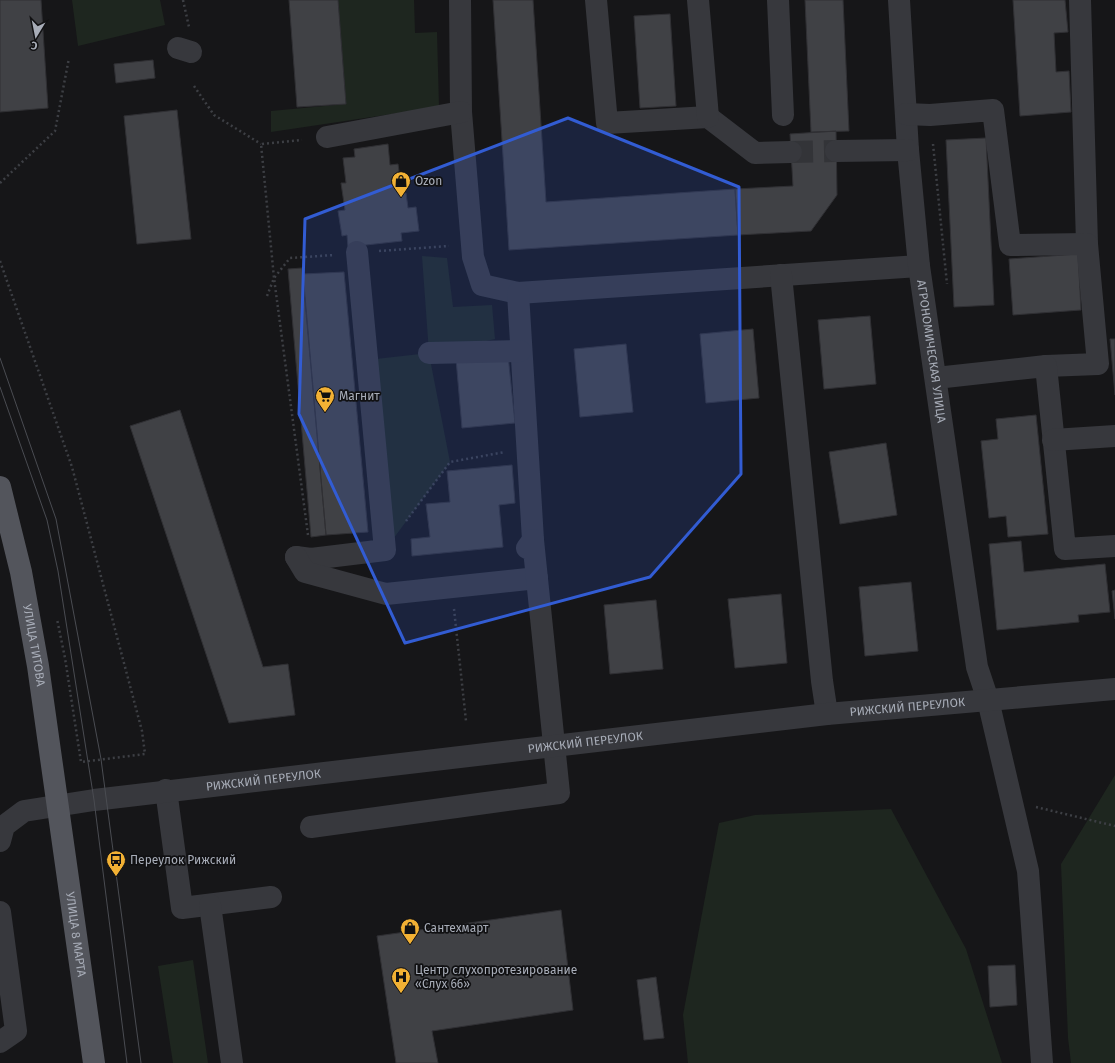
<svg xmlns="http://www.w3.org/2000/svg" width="1115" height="1063" viewBox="0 0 1115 1063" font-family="'Fira Sans',sans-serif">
<rect width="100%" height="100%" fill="#161618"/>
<path fill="#1e261f" d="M72,0h88l5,25 -87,21z
M338,0h76l1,33 22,-1 2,75 -168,25v-21l75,-7z
M422,256l25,2 6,49 39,-2 3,34 -66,15 21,108 -65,88 -18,-190 62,-7z
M1115,775v288h-44l-3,-25 -7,-174z
M891,809l75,140 36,114h-314l-5,-48 36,-192 36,-8z
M193,960l15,103h-35l-15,-97z"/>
<path fill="#404145" stroke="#303034" d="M0,0h41l7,108 -48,4z
M289,0h49l8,104 -49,3z
M493,0h40l13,202 189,-13 3,46 -229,15z
M805,0h38l6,131 -38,1z
M1013,0h52l3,32 -14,1 2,39 13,-1 2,41 -51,4z
M670,14l6,92 -36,2 -6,-92z
M153,60l2,18 -39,5 -2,-19z
M177,110l14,129 -54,5 -13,-128z
M836,131l1,64 -26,36 -73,4 -3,-46 58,-3 -3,-52z
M986,138l8,167 -40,2 -8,-167z
M388,144l2,21 8,-1 4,29h4l2,15 8,-1 3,24 -18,2 1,8 -54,6 -1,-12 -5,1 -4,-25 7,-1 -4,-27h5l-3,-25 12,-1 -1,-8z
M1078,254l3,56 -68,5 -4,-56z
M302,268l24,267 -15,2 -23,-268z
M344,272l24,260 -42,3 -23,-261z
M870,316l6,68 -52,5 -6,-69z
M753,329l6,69 -53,5 -6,-69z
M1110,339h5v56z
M626,344l7,68 -53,5 -6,-68z
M508,355l7,68 -53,5 -6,-69z
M180,410l83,257 25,-3 7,51 -66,8 -99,-297z
M1036,415l12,119 -40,3 -2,-21 -17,2 -8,-77 17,-2 -2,-20z
M886,443l11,72 -57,9 -11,-72z
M512,465l3,38 -16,2 4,42 -91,9 -1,-17 19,-2 -4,-33 24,-2 -3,-31z
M1021,541l3,31 81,-8 5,48 -32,3 1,7 -82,8 -8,-86z
M911,582l7,69 -53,5 -6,-69z
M1115,590v29l-3,-28z
M781,594l6,69 -52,5 -7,-69z
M656,600l7,69 -53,5 -6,-69z
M561,910l12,100 -141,21 6,32h-42l-19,-127z
M1015,965l2,40 -27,2 -2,-41z
M656,977l8,61 -20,2 -7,-60z"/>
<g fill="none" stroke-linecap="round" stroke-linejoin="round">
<path stroke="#333438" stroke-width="22" stroke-dasharray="22 11" stroke-linecap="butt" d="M791,152l45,-1"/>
<path stroke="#3d3f44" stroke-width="2.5" stroke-dasharray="2 3" stroke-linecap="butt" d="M183,0l6,27
M194,86l20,29 47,29
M933,144l14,140
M0,183l55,-52 14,-73
M379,251l70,-5
M0,261l72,206 70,264 3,23 -64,8 -16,-104 -8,-39
M267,296l7,-18 -13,-134 41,-4
M406,521l44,-59 55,-10
M308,535l-34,-257 16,-20 44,-3
M454,609l12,112
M1036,807l79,19"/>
<g stroke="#37383d" stroke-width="22">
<path d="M460,0l1,112 12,145 9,28 36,8 401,-27"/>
<path d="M596,0l11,123 101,-6 47,36 36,-1"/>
<path d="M698,0l10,117"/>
<path d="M778,0l5,115"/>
<path id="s1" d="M899,0l9,150 11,116 58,401 11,33 40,171 14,192"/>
<path d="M1080,0l7,244"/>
<path d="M178,48l13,4"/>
<path d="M906,114l24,1 63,-5 17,135 77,-1 11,120 -52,2"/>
<path d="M327,137l134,-25"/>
<path d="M836,151l72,-1"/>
<path d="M781,275l41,406 5,33"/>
<path d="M518,293l15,247"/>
<path d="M429,353l91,-2"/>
<path d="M936,378l110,-12 19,183 50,-3"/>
<path d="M1053,440l62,-4"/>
<path d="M296,557l15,2 74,-9 -28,-298"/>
<path d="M296,557l9,15 81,22 151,-16"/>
<path d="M166,790l16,118 89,-11"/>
<path d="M311,827l248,-34 -26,-253 -6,8"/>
<path id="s2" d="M0,841l4,-15 20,-15 70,-11 733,-86 288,-25"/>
<path d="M210,905l22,158"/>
<path d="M0,912l16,119 -16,11"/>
</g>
<path stroke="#53555c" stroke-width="22" id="s3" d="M0,487l21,85 17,94 56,397"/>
<path stroke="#4a4c52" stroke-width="1" d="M0,358l56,161 45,240 40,304
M0,387l47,133 11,51 36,229 33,263"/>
</g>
<path fill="#325cd3" fill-opacity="0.2" stroke="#325cd3" stroke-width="3" stroke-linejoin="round" d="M568,118l171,69 2,287 -91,103 -245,66 -106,-229 6,-195z"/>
<defs>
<symbol id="shop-pin" viewBox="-11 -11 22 30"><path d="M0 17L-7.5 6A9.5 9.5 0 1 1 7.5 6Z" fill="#f2b134" stroke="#111113"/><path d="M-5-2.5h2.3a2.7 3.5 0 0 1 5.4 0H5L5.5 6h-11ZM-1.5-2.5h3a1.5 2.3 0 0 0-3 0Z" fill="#111"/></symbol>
<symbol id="supermarket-pin" viewBox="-11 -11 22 30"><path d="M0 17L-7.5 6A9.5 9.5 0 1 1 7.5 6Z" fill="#f2b134" stroke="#111113"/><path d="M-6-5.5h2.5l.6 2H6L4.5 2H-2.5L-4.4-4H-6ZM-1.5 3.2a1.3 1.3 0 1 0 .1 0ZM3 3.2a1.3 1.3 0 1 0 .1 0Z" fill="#111"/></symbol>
<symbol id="bus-pin" viewBox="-11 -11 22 30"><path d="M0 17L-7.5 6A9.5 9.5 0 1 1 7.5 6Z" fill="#f2b134" stroke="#111113"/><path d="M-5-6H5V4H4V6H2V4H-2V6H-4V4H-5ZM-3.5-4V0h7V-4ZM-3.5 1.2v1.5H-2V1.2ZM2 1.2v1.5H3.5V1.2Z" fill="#111"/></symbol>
<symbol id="hospital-pin" viewBox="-11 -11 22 30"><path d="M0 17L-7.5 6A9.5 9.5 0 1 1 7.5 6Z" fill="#f2b134" stroke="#111113"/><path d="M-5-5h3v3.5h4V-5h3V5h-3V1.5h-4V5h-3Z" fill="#111"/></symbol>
</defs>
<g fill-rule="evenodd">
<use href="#shop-pin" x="390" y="170" width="22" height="30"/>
<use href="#supermarket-pin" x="314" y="385" width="22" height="30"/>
<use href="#bus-pin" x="105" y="849" width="22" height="30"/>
<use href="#shop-pin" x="399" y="917" width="22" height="30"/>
<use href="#hospital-pin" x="390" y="966" width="22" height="30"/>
</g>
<g text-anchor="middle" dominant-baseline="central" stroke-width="3.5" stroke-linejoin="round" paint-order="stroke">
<g font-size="12" fill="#a8adb8" stroke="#111113" text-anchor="start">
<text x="415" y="181">Ozon</text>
<text x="339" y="396">Магнит</text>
<text x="130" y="860">Переулок Рижский</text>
<text x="424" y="928">Сантехмарт</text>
<text x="415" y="970">Центр слухопротезирование<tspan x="415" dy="14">«Слух 66»</tspan></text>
</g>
<g font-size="12" fill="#a8adb8" stroke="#111113">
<text stroke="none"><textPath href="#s1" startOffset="353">АГРОНОМИЧЕСКАЯ УЛИЦА</textPath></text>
<text stroke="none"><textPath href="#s3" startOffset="162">УЛИЦА ТИТОВА</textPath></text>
<text stroke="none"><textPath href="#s2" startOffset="930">РИЖСКИЙ ПЕРЕУЛОК</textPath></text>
<text stroke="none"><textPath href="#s2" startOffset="606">РИЖСКИЙ ПЕРЕУЛОК</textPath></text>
<text stroke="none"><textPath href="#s2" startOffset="282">РИЖСКИЙ ПЕРЕУЛОК</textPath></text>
<text stroke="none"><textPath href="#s3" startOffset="454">УЛИЦА 8 МАРТА</textPath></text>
</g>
</g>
<g transform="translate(36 36) rotate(190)" stroke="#111113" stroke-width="3" paint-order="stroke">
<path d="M0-3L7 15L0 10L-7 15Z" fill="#a8adb8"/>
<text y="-6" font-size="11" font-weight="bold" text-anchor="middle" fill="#a8adb8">С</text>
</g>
</svg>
